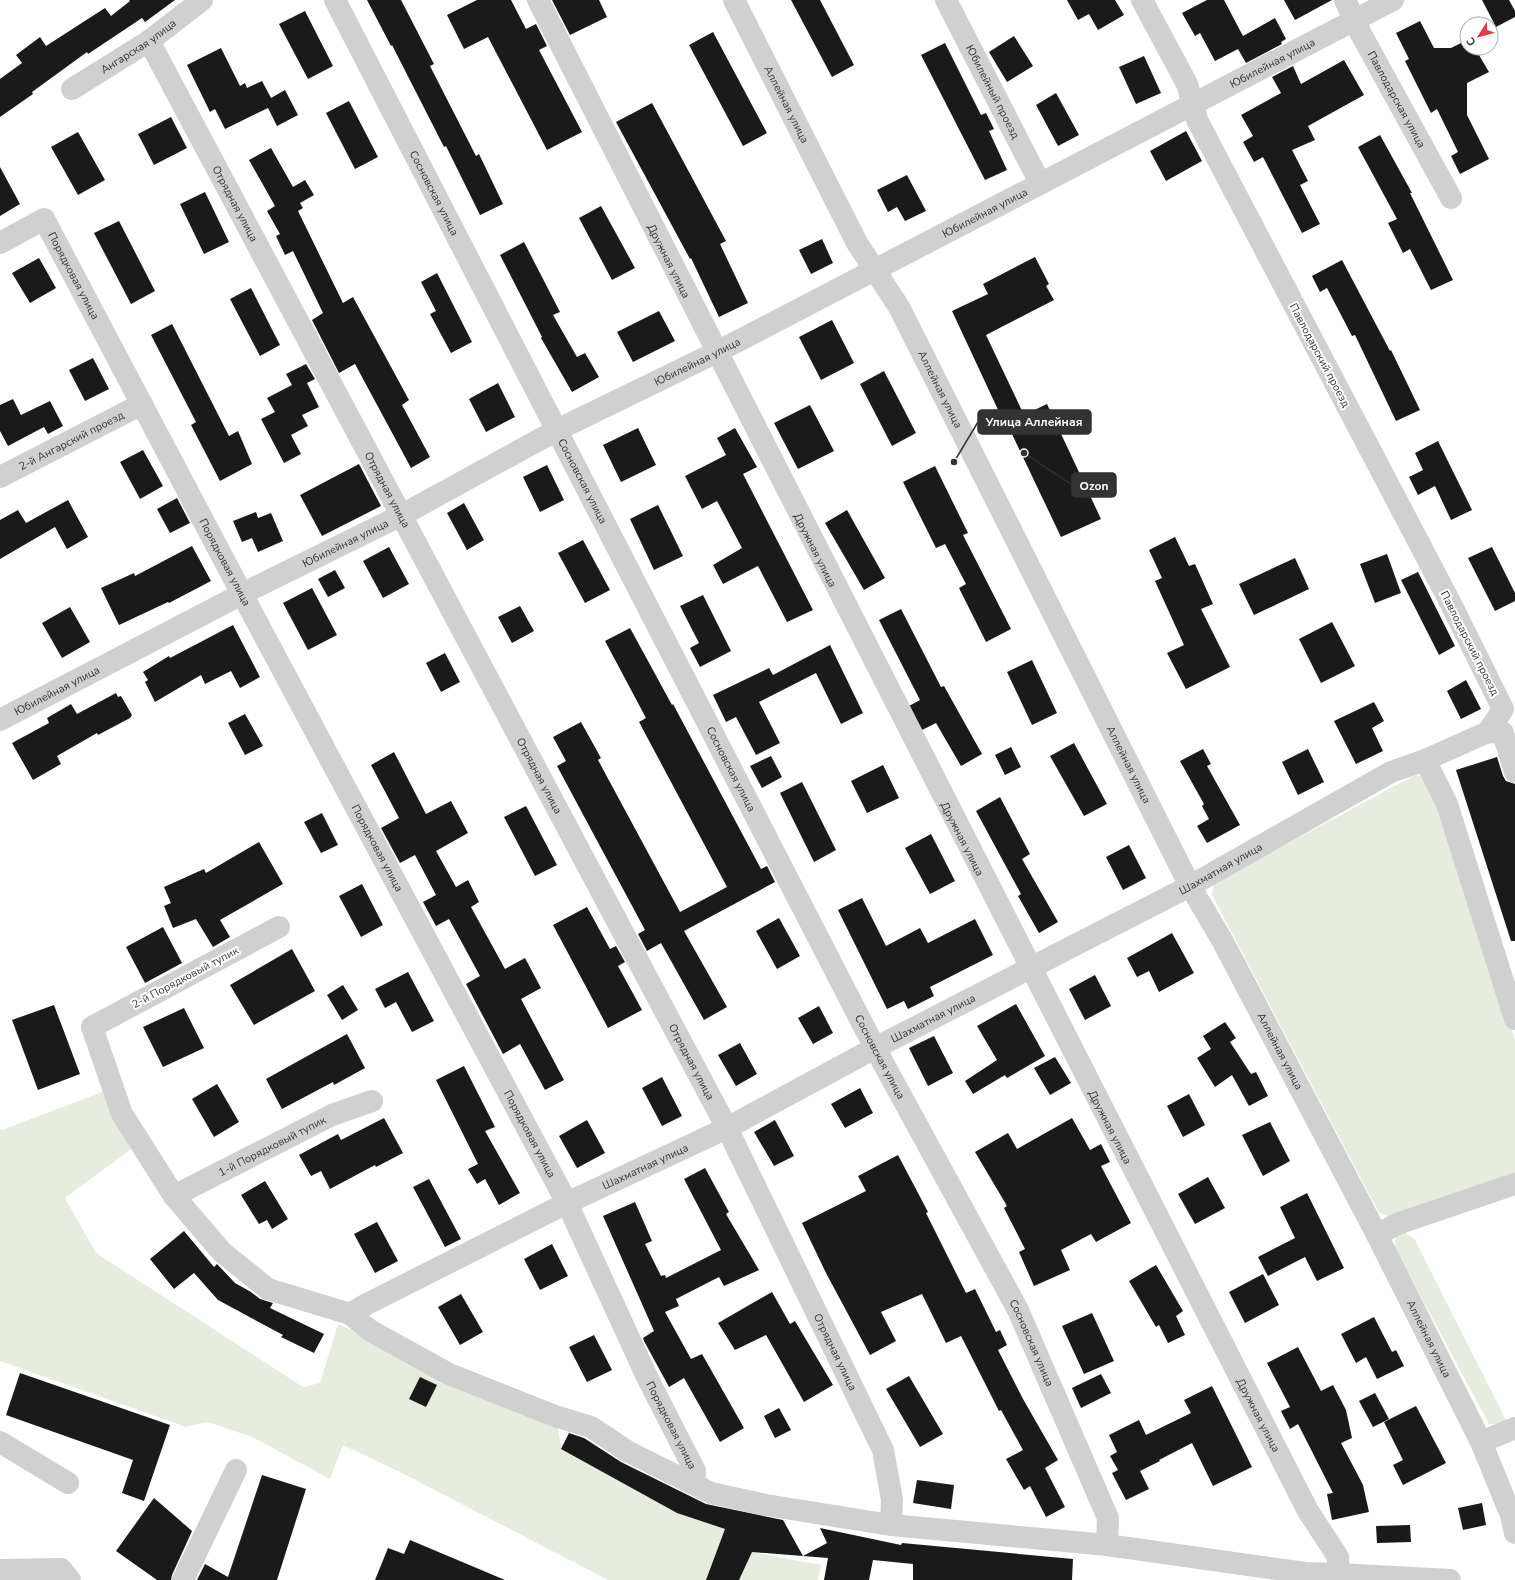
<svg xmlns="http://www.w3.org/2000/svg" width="1515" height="1580" font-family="'Nunito Sans',sans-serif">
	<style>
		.green { fill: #e6ecdf }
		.building { fill: #1a1a1a }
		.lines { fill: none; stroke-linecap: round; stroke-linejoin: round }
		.minor { stroke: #d0d0d0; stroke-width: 22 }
		.labels { text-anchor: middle; stroke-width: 4; stroke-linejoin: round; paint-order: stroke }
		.street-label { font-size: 11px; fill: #333; stroke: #fff }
		.leader { fill: none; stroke: #333; stroke-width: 1.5 }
		.callout-dot { fill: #333; stroke: #fff; stroke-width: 1.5 }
		.callout { fill: #333; stroke: #333; stroke-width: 1.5 }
		.callout-label { font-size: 12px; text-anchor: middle; font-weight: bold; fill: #fff }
	</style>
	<rect width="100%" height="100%" fill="#fff"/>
	<g class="green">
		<path d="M1415,775L1424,777L1443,809L1515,1040V1180L1396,1218L1379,1213L1212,895L1214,883Z"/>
		<path d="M102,1092L131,1149L65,1198L96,1253L303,1387L320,1383L338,1324L557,1420L561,1449L677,1513L725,1529L707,1578L710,1580H608L400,1472L343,1445L330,1479L252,1437L208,1422L186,1427L0,1361V1129L2,1130Z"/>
		<path d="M1403,1231L1415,1240L1506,1420L1499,1424H1489L1395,1248L1396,1235Z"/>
		<path d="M752,1552L821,1565L818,1580H739Z"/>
	</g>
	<g class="building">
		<path d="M129,0H175L145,22L142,18L88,54L87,52L32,92L33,94L0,117V79L22,63L16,55L40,37L46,46L105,8L111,16L130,1Z"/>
		<path d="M367,0H401L434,64L430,66L476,156L479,154L503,204L480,215L446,146L444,147L392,45L391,46Z"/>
		<path d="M477,0H511L526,29L536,24L547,46L539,50L582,132L547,150L488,37L464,49L447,15Z"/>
		<path d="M552,0H599L607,17L570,35Z"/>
		<path d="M791,0H820L854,65L832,77Z"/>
		<path d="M1067,0H1115L1124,15L1098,30L1089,14L1078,20Z"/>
		<path d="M1207,0H1224L1243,36L1275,18L1286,39L1281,42L1282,44L1246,63L1238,49L1215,61L1200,33L1195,36L1182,13Z"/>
		<path d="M1284,0H1332L1295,20Z"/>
		<path d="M1482,0H1509L1515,11V17L1496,27Z"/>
		<path d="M305,11L333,66L308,79L279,24Z"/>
		<path d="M1420,21L1434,48H1451L1467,40V48H1489L1490,50L1479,55L1489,72L1467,83V115L1489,159L1460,174L1451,156L1458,152L1437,109L1431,113L1405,61L1409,59L1396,33Z"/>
		<path d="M713,32L767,133L743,146L689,45Z"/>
		<path d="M1014,36L1033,66L1007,82L989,52Z"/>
		<path d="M945,43L981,115L986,113L994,129L989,131L1007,170L985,180L921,55Z"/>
		<path d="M221,48L240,86L245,83L247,88L262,81L271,98L285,90L298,115L277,126L268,108L225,129L215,109L210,112L187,65Z"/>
		<path d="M1144,56L1161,93L1136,104L1119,67Z"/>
		<path d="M1344,60L1364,95L1308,126L1315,140L1292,150L1308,181L1300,185L1320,224L1302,233L1263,157L1254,162L1243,142L1253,136L1241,115L1281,93L1272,77L1293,66L1301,84Z"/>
		<path d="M1056,93L1079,135L1058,146L1036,105Z"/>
		<path d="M349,101L378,157L355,169L326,113Z"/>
		<path d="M652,103L726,241L720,244L748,303L719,317L691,258L690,259L616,122Z"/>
		<path d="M171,117L187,148L154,165L138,134Z"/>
		<path d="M1186,131L1202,161L1166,181L1150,151Z"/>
		<path d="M78,132L105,180L78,195L51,147Z"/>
		<path d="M1380,135L1412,193H1410L1453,280L1431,290L1410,249L1403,253L1388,223L1397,219L1358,147Z"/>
		<path d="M271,148L293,187L305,180L314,195L300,203L303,208L298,211L343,303L353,297L409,400L402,405L430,457L411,468L355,364L339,373L312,320L323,313L293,251L285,255L276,236L280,234L267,211L275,206L249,160Z"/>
		<path d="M0,167L20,204L0,216Z"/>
		<path d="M907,175L926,211L905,221L897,207L888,212L877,190Z"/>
		<path d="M205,192L229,242L204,254L180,204Z"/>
		<path d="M601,206L635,268L612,280L579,218Z"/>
		<path d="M119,221L155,291L131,304L94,233Z"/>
		<path d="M822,239L833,263L811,274L799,250Z"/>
		<path d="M524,242L560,312L553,315L577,357L585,353L599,377L572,392L541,338L542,337L500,255Z"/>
		<path d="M1035,257L1049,284L1046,286L1054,300L986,335L1024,415L1047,404L1101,519L1061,537L1002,413L1000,414L952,311L988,294L983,284Z"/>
		<path d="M39,258L56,288L30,303L12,273Z"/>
		<path d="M1342,260L1390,351L1391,350L1420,410L1396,421L1355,335L1352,336L1327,288L1320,292L1312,276Z"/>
		<path d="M437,273L472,342L451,353L430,314L436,311L421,282Z"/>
		<path d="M251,288L280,345L260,356L230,299Z"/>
		<path d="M659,311L675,341L633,362L617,332Z"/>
		<path d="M832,320L854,363L821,380L799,337Z"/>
		<path d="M172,324L229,436L238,431L252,464L220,481L191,425L196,422L151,335Z"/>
		<path d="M93,358L109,389L85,401L69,370Z"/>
		<path d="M306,364L315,379L307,383L319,407L302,415L308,426L291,435L301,454L284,463L261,419L275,412L267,398L292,385L286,374Z"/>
		<path d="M884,371L916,433L892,446L860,384Z"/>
		<path d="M498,383L515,417L486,432L469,399Z"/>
		<path d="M13,399L21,415L50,401L63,426L48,434L44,427L8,446L0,431V405Z"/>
		<path d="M810,405L834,451L798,469L774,423Z"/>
		<path d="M638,428L656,465L621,482L603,445Z"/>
		<path d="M735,428L757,467L743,474L813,610L787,622L758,566L723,584L713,565L742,548L717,501L702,509L685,476L726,455L717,438Z"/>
		<path d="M1438,441L1472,510L1451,520L1435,486L1418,495L1409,477L1423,470L1415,453Z"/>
		<path d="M143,450L163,486L140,499L120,462Z"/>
		<path d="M359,464L381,506L322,536L300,495Z"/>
		<path d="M547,465L564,500L540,512L523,477Z"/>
		<path d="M935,466L968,533L963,535L1011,629L986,642L959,588L966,584L945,544L936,548L903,482Z"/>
		<path d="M177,498L190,523L170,533L157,509Z"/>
		<path d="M68,500L88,537L67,549L55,527L0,559V520L18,510L26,523Z"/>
		<path d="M464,503L484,540L467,550L447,513Z"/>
		<path d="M658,505L683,556L654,570L630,519Z"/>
		<path d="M847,510L885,578L864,590L825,523Z"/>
		<path d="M256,512L258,518L271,513L283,541L258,552L252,538L242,542L233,521Z"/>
		<path d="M1175,537L1189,566L1195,564L1213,604L1201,609L1230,667L1186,689L1167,653L1184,645L1155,581L1162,578L1149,550Z"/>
		<path d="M583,540L610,590L585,603L558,553Z"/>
		<path d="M192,546L211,581L169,603L168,602L119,625L101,588L134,573L135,576Z"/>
		<path d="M389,547L409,584L383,598L363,561Z"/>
		<path d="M1492,547L1515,593V601L1495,611L1468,558Z"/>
		<path d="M1387,554L1401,593L1375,603L1360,564Z"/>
		<path d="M1295,558L1309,589L1254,615L1239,584Z"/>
		<path d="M335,570L345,588L328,597L318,579Z"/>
		<path d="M1418,572L1455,646L1439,655L1401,580Z"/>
		<path d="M312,588L337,635L308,650L283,603Z"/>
		<path d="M703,595L731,651L700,667L690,648L699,643L680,606Z"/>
		<path d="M520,606L534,631L512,643L498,617Z"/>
		<path d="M70,607L90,642L62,658L42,623Z"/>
		<path d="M901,609L941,687L944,686L982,754L961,766L936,723L922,730L909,706L920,700L879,620Z"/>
		<path d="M1332,622L1355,666L1321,683L1299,639Z"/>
		<path d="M233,625L260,677L240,688L231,671L205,684L201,675L155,702L145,682L148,680L143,672L169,656L170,658Z"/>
		<path d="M630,628L672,705L673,704L761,869L767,866L775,882L684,931L727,1007L704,1020L661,943L647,951L638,934L645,930L557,766L566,761L553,737L581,722L601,758L598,760L680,912L727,887L639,722L646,718L605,641Z"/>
		<path d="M830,645L863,713L841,724L816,673L759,702L780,743L756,755L736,717L726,722L713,695L769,668L773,675Z"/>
		<path d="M445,653L460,682L441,692L426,663Z"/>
		<path d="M1032,660L1057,713L1032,725L1007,672Z"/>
		<path d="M1466,680L1481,709L1461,719L1447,691Z"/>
		<path d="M116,693L118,697L121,696L132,715L130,718L98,735L97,733L57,756L61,764L33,780L12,743L49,723L47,718L71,704L77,714Z"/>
		<path d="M1374,702L1384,721L1372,728L1383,751L1356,764L1334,721Z"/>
		<path d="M245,714L263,746L245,755L228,723Z"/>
		<path d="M1074,743L1107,804L1084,816L1050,756Z"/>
		<path d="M1011,747L1021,767L1005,775L995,755Z"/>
		<path d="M1203,749L1211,764L1207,766L1240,825L1207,843L1197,826L1209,819L1202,806L1204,804L1180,761Z"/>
		<path d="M1308,749L1324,782L1298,795L1282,762Z"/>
		<path d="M394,752L426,814L451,801L468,833L436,851L456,887L468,880L479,902L471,907L505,969L525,958L541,988L521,999L564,1080L545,1090L520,1044L503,1054L466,984L480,976L449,919L436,926L423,902L436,895L415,855L400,863L381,828L399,818L371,765Z"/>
		<path d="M771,756L782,777L762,788L750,766Z"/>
		<path d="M1497,757L1503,776L1506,781L1515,784V941H1511L1456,770Z"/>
		<path d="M883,765L899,798L867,813L851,781Z"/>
		<path d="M802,782L836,850L814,862L780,793Z"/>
		<path d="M1000,797L1030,854L1022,859L1058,922L1039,933L1018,896L1021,894L976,811Z"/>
		<path d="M526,806L557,865L535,876L504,817Z"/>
		<path d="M322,813L338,845L321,853L304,822Z"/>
		<path d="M931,834L955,881L930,894L905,848Z"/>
		<path d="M259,842L283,884L220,920L230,937L213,947L196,919L173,928L164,906L171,903L164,887L204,869L206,873Z"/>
		<path d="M1129,845L1146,878L1123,890L1106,857Z"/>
		<path d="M362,884L383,925L361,937L339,896Z"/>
		<path d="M862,898L886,946L920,928L928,943L975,919L993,955L930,987L934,996L908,1009L904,1001L887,1009L838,910Z"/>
		<path d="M587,907L610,949L616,946L625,962L618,966L642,1010L608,1028L553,925Z"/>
		<path d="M779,918L800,956L777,969L756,931Z"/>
		<path d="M163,927L182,963L145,983L126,947Z"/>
		<path d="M1172,933L1194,973L1159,992L1149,971L1137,977L1127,958Z"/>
		<path d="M292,949L315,991L254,1025L230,985Z"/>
		<path d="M408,972L434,1021L412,1032L396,1002L385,1008L375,989Z"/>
		<path d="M1095,975L1111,1006L1085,1020L1069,989Z"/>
		<path d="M343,985L358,1010L342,1020L327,995Z"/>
		<path d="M1016,1004L1045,1056L1007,1078L1005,1075L973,1094L965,1081L997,1060L977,1026Z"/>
		<path d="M54,1005L80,1074L38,1090L12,1020Z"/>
		<path d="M819,1006L833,1033L813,1044L798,1018Z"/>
		<path d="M184,1008L204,1048L163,1067L143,1027Z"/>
		<path d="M1225,1022L1236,1038L1230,1042L1251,1074L1256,1072L1268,1096L1249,1106L1232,1075L1215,1087L1197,1058L1211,1049L1203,1036Z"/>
		<path d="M347,1034L365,1068L334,1085L333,1082L282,1109L266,1079Z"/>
		<path d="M934,1036L953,1073L928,1086L909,1048Z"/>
		<path d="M740,1043L757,1074L736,1086L718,1055Z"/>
		<path d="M1055,1057L1071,1083L1050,1095L1034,1068Z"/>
		<path d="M464,1066L495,1127L485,1131L520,1193L499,1205L485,1179L477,1184L468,1169L478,1164L436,1080Z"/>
		<path d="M662,1077L682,1116L662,1126L642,1088Z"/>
		<path d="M217,1084L239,1122L214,1137L192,1099Z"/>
		<path d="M860,1088L873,1113L845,1128L831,1104Z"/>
		<path d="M1189,1094L1205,1125L1183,1137L1167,1106Z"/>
		<path d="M384,1118L403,1153L376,1167L375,1165L330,1189L321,1171L311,1176L299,1155L338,1134L341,1140Z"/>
		<path d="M1072,1118L1090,1150L1101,1144L1110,1162L1101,1166L1131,1223L1096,1242L1091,1234L1061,1250L1070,1270L1034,1286L1019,1252L1025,1249L1004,1208L1007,1206L975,1152L1008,1133L1017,1149Z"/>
		<path d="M587,1120L605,1153L577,1168L559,1136Z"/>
		<path d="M775,1120L794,1156L774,1166L754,1132Z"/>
		<path d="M1270,1122L1290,1161L1263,1176L1242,1135Z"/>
		<path d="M898,1155L928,1212L926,1213L966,1293L975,1289L996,1332L1000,1330L1007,1345L998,1350L1023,1399L1058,1460L1045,1468L1065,1507L1046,1517L1030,1486L1024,1490L1006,1459L1023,1450L1001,1410L999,1411L961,1336L946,1343L922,1294L881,1312L896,1341L870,1355L826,1273L802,1223L866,1191L858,1176Z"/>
		<path d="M705,1168L729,1212L726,1214L759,1270L724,1286L719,1277L676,1299L679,1306L665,1312L691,1359L702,1354L744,1428L720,1442L684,1378L669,1387L644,1341L643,1338L654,1331L603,1216L635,1202L652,1241L645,1244L661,1276L665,1275L666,1278L721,1250L684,1179Z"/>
		<path d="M1208,1177L1225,1208L1195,1224L1178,1194Z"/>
		<path d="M429,1179L461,1239L445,1247L413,1187Z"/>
		<path d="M265,1181L288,1219L272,1229L267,1220L259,1224L241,1195Z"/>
		<path d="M1307,1193L1344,1268L1317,1281L1305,1257L1268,1276L1258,1257L1295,1238L1280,1207Z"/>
		<path d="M377,1222L398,1261L375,1273L354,1234Z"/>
		<path d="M184,1231L214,1267L217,1264L235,1283L251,1292L260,1299L273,1303L270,1308L324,1334L314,1353L281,1337L283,1335L218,1300L194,1273L174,1289L150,1259Z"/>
		<path d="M552,1244L568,1276L540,1290L524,1259Z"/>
		<path d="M1156,1265L1183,1311L1176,1316L1185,1335L1168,1343L1159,1325L1156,1327L1129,1281Z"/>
		<path d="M1263,1274L1279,1305L1245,1323L1229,1292Z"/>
		<path d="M772,1292L790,1324L795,1321L833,1385L804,1402L766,1335L735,1350L718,1323Z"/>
		<path d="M461,1294L483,1332L460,1345L438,1307Z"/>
		<path d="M1092,1313L1114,1361L1084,1374L1062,1326Z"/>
		<path d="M1374,1317L1392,1352L1396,1350L1404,1366L1377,1379L1366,1357L1356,1363L1341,1334Z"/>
		<path d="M594,1335L612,1370L587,1382L569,1347Z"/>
		<path d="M1298,1347L1321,1391L1333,1385L1346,1410L1352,1438L1341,1443L1363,1485L1369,1512L1332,1520L1327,1494L1333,1493L1298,1424L1290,1429L1281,1411L1290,1407L1267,1363Z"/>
		<path d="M20,1373L170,1425L144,1501L122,1493L133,1460L6,1415Z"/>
		<path d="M1101,1374L1111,1393L1081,1408L1072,1388Z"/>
		<path d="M909,1376L943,1434L920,1447L886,1389Z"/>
		<path d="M420,1377L437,1385L426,1407L409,1399Z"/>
		<path d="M1212,1386L1252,1467L1213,1486L1192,1443L1159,1460L1160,1461L1140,1471L1149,1489L1126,1500L1112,1473L1118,1470L1110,1456L1117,1452L1109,1435L1139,1420L1146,1435L1191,1413L1184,1400Z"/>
		<path d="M1375,1393L1389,1419L1373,1427L1359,1401Z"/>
		<path d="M1416,1406L1446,1463L1403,1485L1393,1465L1403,1460L1384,1422Z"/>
		<path d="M779,1408L791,1430L775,1438L764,1416Z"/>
		<path d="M569,1433L584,1438L621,1462L706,1504L783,1520L803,1556L827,1543L820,1528L901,1545L902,1543L1073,1559L1072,1580H913V1564L873,1560L869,1580H824L828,1558L752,1552L739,1580H706L725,1529L677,1513L561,1449Z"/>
		<path d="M262,1475L306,1489L277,1580H197L205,1564L228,1577Z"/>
		<path d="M917,1480L954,1485L951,1509L913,1503Z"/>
		<path d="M154,1498L192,1531L172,1575L171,1580H157L116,1551Z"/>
		<path d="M1482,1503L1486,1525L1463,1530L1458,1508Z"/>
		<path d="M1410,1525L1411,1542L1377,1543L1376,1526Z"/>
		<path d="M410,1540L505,1580H375L388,1548L404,1554Z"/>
	</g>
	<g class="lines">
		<g class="minor">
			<path id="s1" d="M335,0L875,1048L1018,1310L1108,1518L1107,1545"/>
			<path id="s2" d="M538,0C791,506 1049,1009 1308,1511L1338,1557L1339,1574L1450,1580"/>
			<path id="s3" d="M734,0L857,243L899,307L1190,886L1222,940L1377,1235L1481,1442L1511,1515L1515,1533"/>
			<path id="s4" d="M946,0L1040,183"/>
			<path id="s5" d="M1345,0L1361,34L1451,198"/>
			<path id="s6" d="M149,41L727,1128L883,1450L892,1500L891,1525"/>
			<path id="s7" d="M72,89L149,41L202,0"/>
			<path id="s8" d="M0,243L44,219L242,594L567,1203L647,1377L695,1471L694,1484"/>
			<path id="s9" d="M0,477L142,404"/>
			<path id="s10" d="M0,720L242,594L402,515L557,430L715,353L1393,0"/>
			<path d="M1488,732L1503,733L1515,772"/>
			<path d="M1425,760L1447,804L1515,1019"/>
			<path d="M279,927L92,1027L122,1114L174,1196L222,1252L268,1289L350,1314L371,1331L449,1374L555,1416L591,1427L627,1451L711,1493L766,1505L891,1525L1107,1545L1305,1573L1339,1574"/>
			<path id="s11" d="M174,1196L332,1115L372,1101"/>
			<path d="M1377,1235L1397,1224L1515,1184"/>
			<path id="s12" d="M350,1314L365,1305L567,1203L727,1128L875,1048L1190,886L1391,772L1425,760L1488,732L1503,709L1449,600L1197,120L1187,84L1142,0"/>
			<path d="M0,1442L68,1483"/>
			<path d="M1481,1442L1515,1428"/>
			<path d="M0,1570L61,1569L70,1580"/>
			<path d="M183,1580L236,1470"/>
		</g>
	</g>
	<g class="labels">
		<g class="street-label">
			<text dy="4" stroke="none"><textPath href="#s7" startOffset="79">Ангарская улица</textPath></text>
			<text dy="4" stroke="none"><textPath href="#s10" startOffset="1432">Юбилейная улица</textPath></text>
			<text dy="4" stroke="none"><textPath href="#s4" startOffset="103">Юбилейный проезд</textPath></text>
			<text dy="4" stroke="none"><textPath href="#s5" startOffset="112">Павлодарская улица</textPath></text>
			<text dy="4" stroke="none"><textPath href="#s3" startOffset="117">Аллейная улица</textPath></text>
			<text dy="4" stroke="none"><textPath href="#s1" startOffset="217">Сосновская улица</textPath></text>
			<text dy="4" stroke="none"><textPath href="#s6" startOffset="184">Отрядная улица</textPath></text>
			<text dy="4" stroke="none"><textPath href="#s10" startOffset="1108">Юбилейная улица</textPath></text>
			<text dy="4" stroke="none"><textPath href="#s2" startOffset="292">Дружная улица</textPath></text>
			<text dy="4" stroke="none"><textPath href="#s8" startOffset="114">Порядковая улица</textPath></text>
			<text transform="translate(1320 355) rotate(62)" y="4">Павлодарский проезд</text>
			<text dy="4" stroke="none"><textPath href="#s10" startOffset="784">Юбилейная улица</textPath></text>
			<text dy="4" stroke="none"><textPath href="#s3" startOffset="441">Аллейная улица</textPath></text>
			<text dy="4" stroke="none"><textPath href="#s9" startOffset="80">2-й Ангарский проезд</textPath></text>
			<text dy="4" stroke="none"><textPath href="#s1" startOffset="541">Сосновская улица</textPath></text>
			<text dy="4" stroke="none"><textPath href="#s6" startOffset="508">Отрядная улица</textPath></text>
			<text dy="4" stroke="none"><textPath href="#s10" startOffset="388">Юбилейная улица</textPath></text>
			<text dy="4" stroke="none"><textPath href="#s2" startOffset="616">Дружная улица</textPath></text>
			<text dy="4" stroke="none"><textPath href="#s8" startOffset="438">Порядковая улица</textPath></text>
			<text transform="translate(1470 643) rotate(63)" y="4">Павлодарский проезд</text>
			<text dy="4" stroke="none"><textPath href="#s10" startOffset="64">Юбилейная улица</textPath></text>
			<text dy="4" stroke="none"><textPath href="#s3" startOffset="861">Аллейная улица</textPath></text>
			<text dy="4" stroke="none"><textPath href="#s1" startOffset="865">Сосновская улица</textPath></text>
			<text dy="4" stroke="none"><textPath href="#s6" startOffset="832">Отрядная улица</textPath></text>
			<text dy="4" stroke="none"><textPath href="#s2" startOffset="940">Дружная улица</textPath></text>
			<text dy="4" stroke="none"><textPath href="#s8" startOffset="762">Порядковая улица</textPath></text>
			<text dy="4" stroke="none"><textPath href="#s12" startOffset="978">Шахматная улица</textPath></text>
			<text transform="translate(185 977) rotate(-28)" y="4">2-й Порядковый тупик</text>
			<text dy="4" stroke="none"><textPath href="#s12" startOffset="654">Шахматная улица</textPath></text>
			<text dy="4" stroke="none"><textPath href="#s3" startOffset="1185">Аллейная улица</textPath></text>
			<text dy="4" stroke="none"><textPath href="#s1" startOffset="1189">Сосновская улица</textPath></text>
			<text dy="4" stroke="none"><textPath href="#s6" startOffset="1156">Отрядная улица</textPath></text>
			<text dy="4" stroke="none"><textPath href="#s2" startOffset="1264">Дружная улица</textPath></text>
			<text dy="4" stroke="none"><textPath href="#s8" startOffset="1086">Порядковая улица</textPath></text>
			<text dy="4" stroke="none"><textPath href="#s11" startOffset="110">1-й Порядковый тупик</textPath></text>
			<text dy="4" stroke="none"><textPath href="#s12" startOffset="330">Шахматная улица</textPath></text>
			<text dy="4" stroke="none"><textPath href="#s3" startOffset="1509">Аллейная улица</textPath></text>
			<text dy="4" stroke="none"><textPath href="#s1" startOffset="1513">Сосновская улица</textPath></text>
			<text dy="4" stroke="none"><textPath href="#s6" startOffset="1480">Отрядная улица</textPath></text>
			<text dy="4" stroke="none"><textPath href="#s2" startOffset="1588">Дружная улица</textPath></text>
			<text dy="4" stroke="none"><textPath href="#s8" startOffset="1410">Порядковая улица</textPath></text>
		</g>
	</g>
	<path class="leader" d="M954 462L978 422M1024 453L1072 485"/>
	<g class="callout-dot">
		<circle cx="954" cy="462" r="4"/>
		<circle cx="1024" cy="453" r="4"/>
	</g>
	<g class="callout">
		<rect x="978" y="410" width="113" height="24" rx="4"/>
		<rect x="1072" y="473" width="44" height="24" rx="4"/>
	</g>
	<g class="callout-label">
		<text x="1034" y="426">Улица Аллейная</text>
		<text x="1094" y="490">Ozon</text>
	</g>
	<g transform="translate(1479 36) rotate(234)"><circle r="19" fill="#ffffff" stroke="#adadad"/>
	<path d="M0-3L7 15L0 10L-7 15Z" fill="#e63946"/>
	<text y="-6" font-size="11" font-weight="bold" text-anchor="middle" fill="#333333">С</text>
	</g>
</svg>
